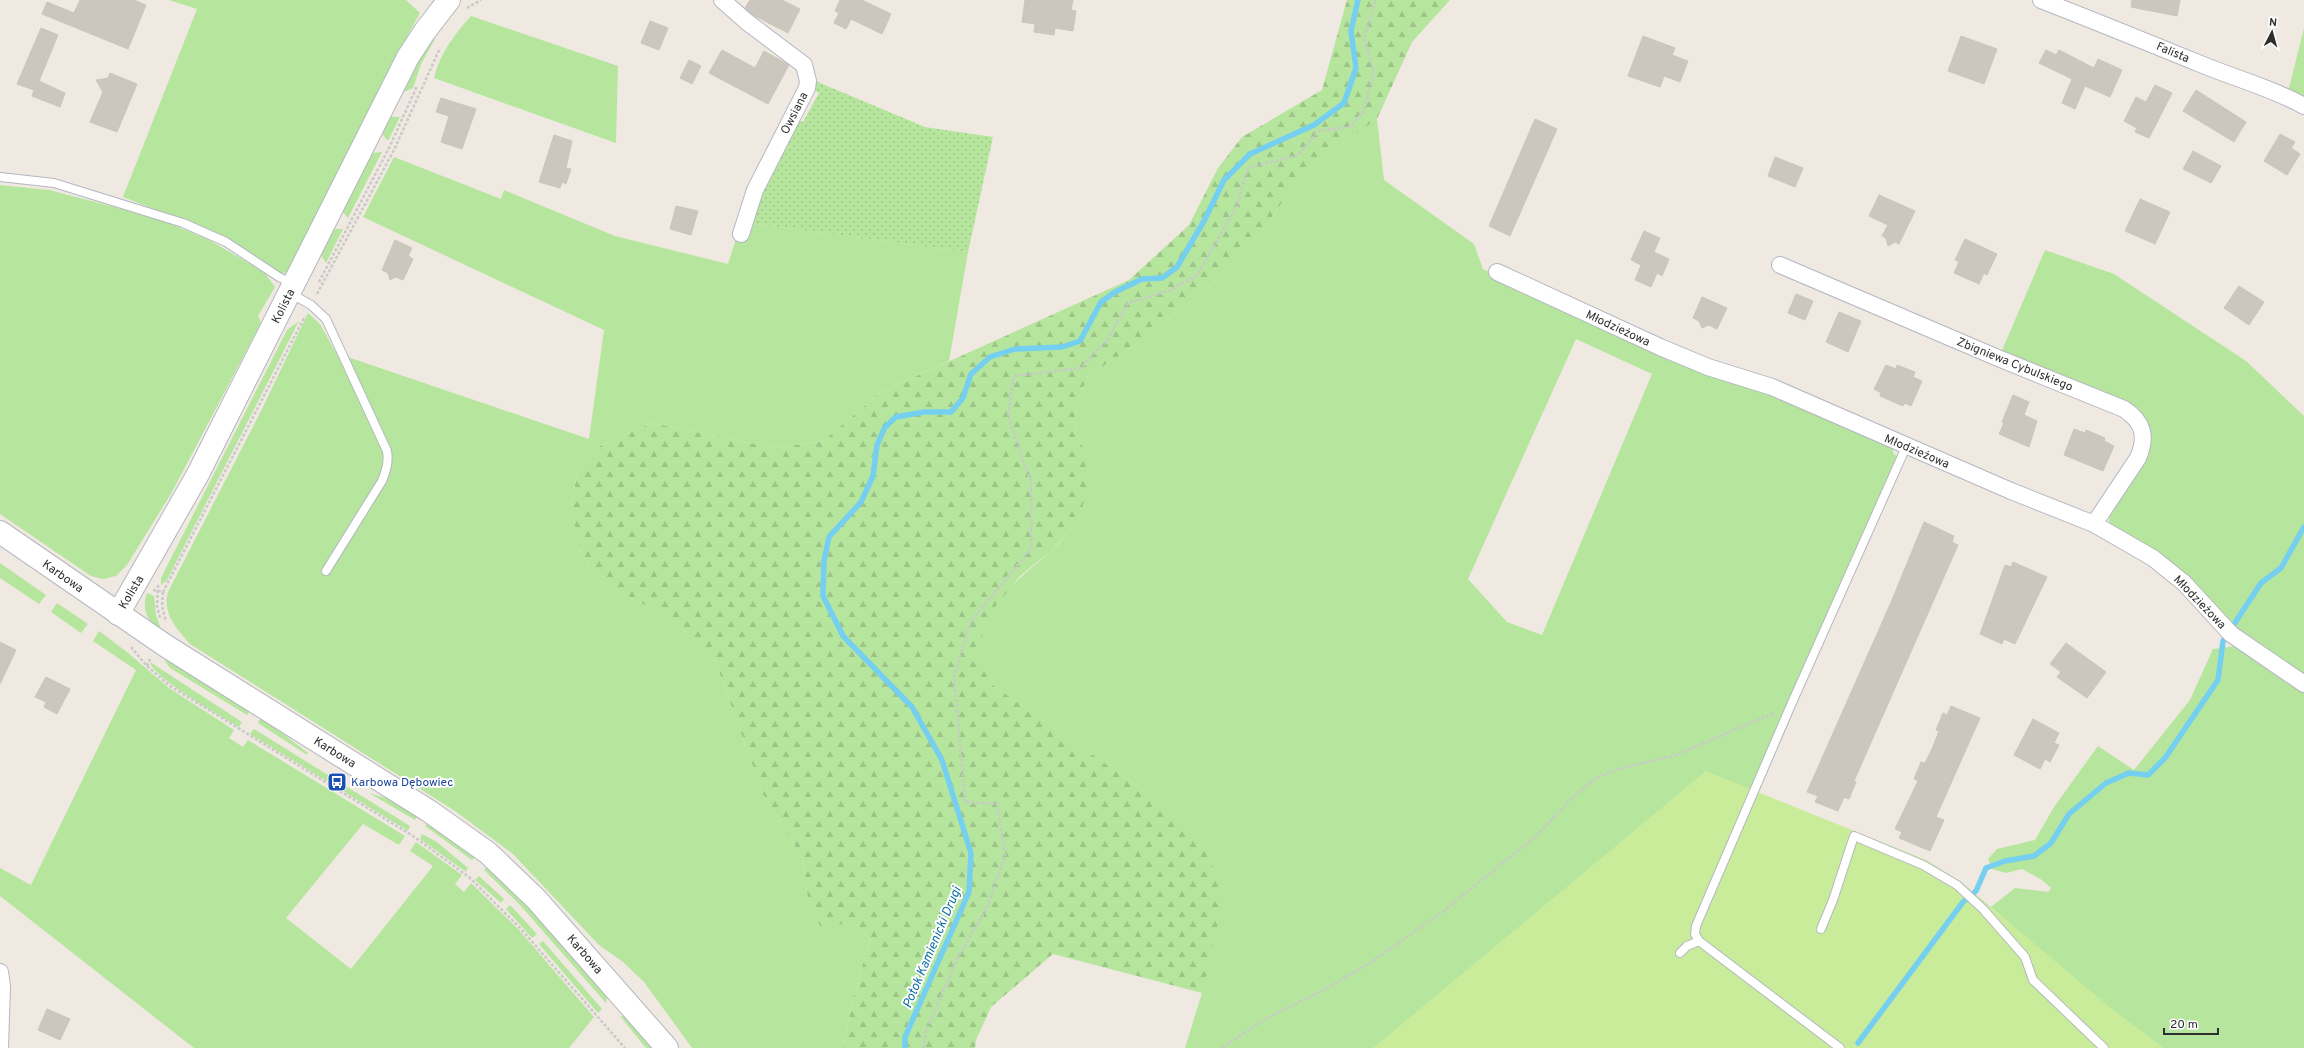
<svg xmlns="http://www.w3.org/2000/svg" width="2304" height="1048" font-family="Overpass,sans-serif">
	<style>
		.grass { fill: #b6e59e; fill-rule: evenodd }
		.forest { fill: url(#forest-firs) }
		.park { fill: url(#park-dots) }
		.pitch { fill: #c9ec9a }
		.lines { fill: none; stroke-linecap: round; stroke-linejoin: round }
		.stream { stroke: #75cff0; stroke-width: 5.5 }
		.building { fill: #cbc7bf; stroke: #cbc5ba }
		.lane-casing { stroke: #b4b7c1; stroke-width: 10 }
		.street-casing { stroke: #b4b7c1; stroke-width: 18 }
		.secondary-casing { stroke: #b4b7c1; stroke-width: 24 }
		.path { stroke: #c9c9c9; stroke-width: 2.5; stroke-dasharray: 3 2; stroke-linecap: butt }
		.lane { stroke: #fff; stroke-width: 8 }
		.street { stroke: #fff; stroke-width: 16 }
		.secondary { stroke: #fff; stroke-width: 22 }
		.labels { text-anchor: middle; stroke-width: 4; stroke-linejoin: round; paint-order: stroke }
		.street-label { font-size: 12px; fill: #2e2e2e; stroke: #fff }
		.transit-label { font-size: 12px; fill: #164399; stroke: #fff; text-anchor: start }
		.water-label { font-size: 13px; font-style: italic; fill: #0d6fa3; stroke: #fff }
	</style>
	<defs>
		<pattern id="forest-firs" width="22" height="20" patternUnits="userSpaceOnUse"><rect width="22" height="20" fill="#b6e59e"/><path d="M5 1l3.5 6h-7zM16 11l3.5 6h-7z" fill="#9dc588"/></pattern>
		<pattern id="park-dots" width="8" height="8" patternUnits="userSpaceOnUse"><rect width="8" height="8" fill="#b6e59e"/><path d="M2 2h.1M6 6h.1" fill="none" stroke="#9dc588" stroke-width="1.8" stroke-linecap="round"/></pattern>
	</defs>
	<rect width="100%" height="100%" fill="#efe9e1"/>
	<g class="grass">
		<path d="M169,0H406L420,13L388,71L287,273H280L226,237L123,197L197,9Z"/>
		<path d="M471,16L618,66L616,143L434,78C440,53 454,35 471,16Z"/>
		<path d="M2304,28V101L2288,92Z"/>
		<path d="M433,39H435L421,64L413,88L404,92L418,62Z"/>
		<path d="M391,117H400L388,141L382,134Z"/>
		<path d="M1377,119L1384,180L1474,244L1483,269L1659,353L1747,386L1894,446L1893,453L1897,456L1751,789L1580,1048H1185L1202,993L1199,835L1169,808L991,684C988,676 981,665 980,656C976,610 1021,577 1051,551C1061,542 1069,531 1078,522L1082,446L1074,426L1078,400L1088,376L1134,346L1207,289L1267,225L1301,173ZM1576,339L1652,374L1542,635L1507,622L1468,579Z"/>
		<path d="M382,152L348,218L342,211L372,153Z"/>
		<path d="M394,157L501,199L504,190L615,236L728,264L737,236L749,223L968,252L949,361L881,392L823,441L775,448L652,423L601,445L577,473L571,506L578,543L594,578L671,619L715,660L763,794L802,858L808,899L855,923L870,939L853,999L843,1048H692L644,982L623,962L599,945L513,854L455,811L190,644C177,629 162,614 168,592L262,409L308,313L320,324L336,353L589,439L604,330L363,217Z"/>
		<path d="M0,185L49,190L157,218L209,240L264,272L275,287L258,316L261,323L172,492L127,565L116,576L103,579L91,576L0,514Z"/>
		<path d="M337,229H343L326,263L320,254L332,230Z"/>
		<path d="M2045,250L2114,274L2246,361L2304,416V679L2267,655L2237,628L2114,528L2109,522L2110,510L2144,422L2000,355Z"/>
		<path d="M299,321L167,580L161,585V578L287,330Z"/>
		<path d="M0,563L46,595L39,604L0,578Z"/>
		<path d="M147,593L154,596L156,615L162,632C148,621 141,611 147,593Z"/>
		<path d="M57,603L88,624L81,633L51,612Z"/>
		<path d="M99,631L127,652L169,688L234,730L229,738L243,747L248,740L405,836L399,845L363,824L286,918L351,969L433,866L410,851L416,842L462,875L455,884L464,892L471,883L519,930L594,1017L569,1048H194L0,896V868L31,885L136,670L93,641Z"/>
		<path d="M2237,646L2304,691V1048H2112L2005,919L1991,907L2015,888L2048,892L2051,888L2042,880L2022,869L2006,873L1992,869L1988,859L1997,849L2035,840L2054,807L2098,746L2134,770L2190,700L2213,649Z"/>
		<path d="M168,657L250,710L247,715L170,668L165,661Z"/>
		<path d="M150,662L242,722L239,727C222,717 153,678 150,662Z"/>
		<path d="M261,717L308,753L307,755L258,723Z"/>
		<path d="M254,729L410,826L408,831L250,734Z"/>
		<path d="M369,793L398,802L418,814L415,820Z"/>
		<path d="M429,822L477,855L472,860L425,826Z"/>
		<path d="M422,834L437,842L468,868L466,872L420,839Z"/>
		<path d="M488,865L530,905L607,996L606,1003L520,905L484,870Z"/>
		<path d="M479,876L504,899L501,903L475,880Z"/>
		<path d="M510,905L537,934L532,938L506,909Z"/>
		<path d="M543,941L602,1009L598,1013L539,944Z"/>
		<path d="M620,1016L627,1017L656,1048H646Z"/>
	</g>
	<path class="forest" d="M1347,0H1450L1412,42L1377,119L1301,173L1267,225L1207,289L1134,346L1088,376L1078,400L1074,426L1082,446L1089,484L1078,522L1052,550L1020,576L994,608L983,629L980,656L991,684L1169,808L1199,835L1217,875L1220,915L1202,993L1053,954L991,1007L976,1040L975,1048H843L853,999L870,939L855,923L820,926L808,899L802,858L763,794L715,660L671,619L594,578L578,543L571,507L577,473L601,445L652,423L775,448L823,441L881,392L1129,280L1189,225L1218,168L1242,137L1322,90Z"/>
	<path class="park" d="M813,80L925,127L993,137L968,252L749,223L794,119L803,122L819,93L812,88Z"/>
	<path class="pitch" d="M1706,771L1926,860L1960,881L2106,1004L2164,1048H1373Z"/>
	<g class="lines">
		<g class="stream">
			<path d="M1858,1043L1963,902L1976,891L1986,868L2005,861L2034,856L2051,843L2069,814L2106,783L2129,773L2148,775L2165,758L2218,680L2223,641L2261,583L2281,568L2304,527"/>
			<path d="M905,1048V1037L969,892L971,853L942,760L912,707L843,636L823,596L824,561L829,537L861,502L873,476L877,445L885,427L896,417L924,412H951L963,398L971,374L990,357L1015,349L1062,347L1080,341L1101,302L1115,292L1142,279L1162,278L1177,267L1204,221L1224,180L1250,154L1314,125L1344,103L1356,68L1351,31L1358,0"/>
		</g>
	</g>
	<g class="building">
		<path d="M80,0H134L146,5L128,49L42,14L47,2L74,13Z"/>
		<path d="M750,0H782L800,9L788,33L753,15L745,8Z"/>
		<path d="M840,0H862L891,14L882,34L851,19L846,29L834,23L839,13L835,11Z"/>
		<path d="M1025,0H1073L1071,10L1076,11L1073,31L1055,28L1054,35L1034,32L1035,24L1022,22Z"/>
		<path d="M2132,0H2180L2177,16L2131,7Z"/>
		<path d="M650,21L668,28L659,50L641,43Z"/>
		<path d="M41,28L58,35L39,81L65,93L60,107L32,96L34,90L17,84Z"/>
		<path d="M1643,36L1675,48L1672,55L1688,61L1680,82L1664,76L1660,87L1628,76Z"/>
		<path d="M1961,36L1997,49L1984,84L1948,71Z"/>
		<path d="M722,50L755,68L764,51L789,65L768,104L709,73Z"/>
		<path d="M2046,50L2056,55L2059,50L2094,68L2098,59L2122,70L2110,97L2085,86L2075,109L2062,103L2072,79L2039,63Z"/>
		<path d="M689,60L701,66L692,84L680,78Z"/>
		<path d="M110,73L137,84L117,132L90,122L103,92L96,80L108,78Z"/>
		<path d="M2155,85L2172,93L2149,138L2135,132L2137,128L2124,121L2136,97L2146,102Z"/>
		<path d="M2196,90L2246,122L2234,142L2183,111Z"/>
		<path d="M441,98L476,109L462,149L441,142L449,116L436,112Z"/>
		<path d="M1535,119L1557,129L1510,236L1489,226Z"/>
		<path d="M2280,134L2295,142L2291,148L2300,154L2287,175L2264,161Z"/>
		<path d="M554,135L572,141L566,168L571,169L566,184L562,182L560,188L539,182Z"/>
		<path d="M2193,151L2221,166L2211,183L2183,169Z"/>
		<path d="M1775,157L1803,168L1795,187L1768,176Z"/>
		<path d="M1879,195L1915,211L1899,244L1895,242L1888,246L1886,238L1882,236L1888,225L1869,216Z"/>
		<path d="M2140,199L2170,212L2155,244L2125,231Z"/>
		<path d="M676,206L698,211L691,235L670,229Z"/>
		<path d="M1644,231L1660,238L1654,252L1669,259L1662,276L1657,273L1651,287L1635,280L1641,265L1631,260Z"/>
		<path d="M1965,239L1997,254L1987,275L1984,273L1979,284L1954,273L1959,262L1955,260Z"/>
		<path d="M395,240L412,248L408,256L413,259L403,280L396,277L390,280L388,273L382,270Z"/>
		<path d="M2239,286L2264,302L2249,325L2224,308Z"/>
		<path d="M1796,294L1813,301L1805,320L1788,313Z"/>
		<path d="M1702,297L1727,308L1717,329L1709,325L1702,328L1699,321L1693,318Z"/>
		<path d="M1839,312L1861,321L1848,352L1826,342Z"/>
		<path d="M1886,365L1896,369L1897,365L1915,372L1913,377L1922,381L1911,406L1905,403L1903,406L1880,396L1881,393L1874,389Z"/>
		<path d="M2013,395L2029,402L2024,415L2037,421L2029,447L1999,434L2004,423L2002,422Z"/>
		<path d="M2074,429L2085,433L2086,430L2105,438L2104,441L2114,446L2103,471L2064,455Z"/>
		<path d="M1924,522L1954,536L1952,542L1958,545L1854,781L1856,782L1849,799L1844,797L1838,811L1815,802L1818,796L1807,792L1892,600Z"/>
		<path d="M2013,562L2047,577L2015,644L2004,639L2002,644L1980,634L2005,565L2011,567Z"/>
		<path d="M0,642L16,650L0,684Z"/>
		<path d="M2066,643L2106,672L2087,698L2057,677L2061,672L2050,664Z"/>
		<path d="M46,677L70,689L57,714L44,707L46,702L35,697Z"/>
		<path d="M1951,706L1980,718L1936,817L1944,820L1930,851L1899,838L1902,832L1895,829L1918,781L1914,779L1921,762L1925,763L1932,749L1939,731L1936,730L1943,713L1947,715Z"/>
		<path d="M2033,719L2059,733L2054,743L2059,745L2050,762L2045,759L2040,769L2014,755Z"/>
		<path d="M47,1009L70,1019L60,1040L38,1030Z"/>
	</g>
	<g class="lines">
		<g class="lane-casing">
			<g id="lane">
				<path d="M0,177L54,183L183,223L226,242L279,277L293,284"/>
				<path d="M290,293L311,305L326,319L387,451C389,462 386,471 382,481L326,571"/>
				<path d="M1821,929L1833,900L1854,836L1923,865L1957,885L1983,909L2025,957L2033,980L2104,1048"/>
				<path d="M1680,953L1687,946L1699,941"/>
				<path d="M1840,1048L1699,941L1695,934L1696,926L1791,705L1906,447"/>
			</g>
		</g>
		<g class="street-casing">
			<g id="street">
				<path d="M722,0L747,22L804,65L808,81L807,88L755,190L741,234"/>
				<path d="M2041,0C2095,21 2149,43 2203,65C2237,79 2272,88 2304,106"/>
				<path d="M1780,265L1998,358L2124,409C2144,422 2147,437 2138,458L2094,524"/>
				<path d="M1497,272L1660,347L1708,367L1772,387L2011,491L2094,524L2153,558L2184,583L2231,634L2304,684"/>
				<path d="M0,972L2,986L0,1048"/>
			</g>
		</g>
		<g class="secondary-casing">
			<g id="secondary">
				<path d="M0,532L166,646L429,811L488,853L536,899L667,1048"/>
				<path d="M118,614L198,474L408,57L425,31L449,0"/>
			</g>
		</g>
		<g class="path">
			<path d="M467,8L481,0"/>
			<path d="M319,282L389,148L417,86"/>
			<path d="M317,294L394,150L440,48"/>
			<path d="M158,585L157,606L160,618"/>
			<path d="M153,590L163,592L305,316"/>
			<path d="M163,592L162,606L166,622"/>
			<path d="M131,647L147,666L170,686L413,836L469,877L521,929L625,1048"/>
			<path d="M147,666L150,659"/>
			<path d="M923,1048L926,1031L958,957L987,908L1005,855L997,804L965,802L954,676L971,621L1031,549V482L1008,416L1014,376L1081,368L1108,339L1128,303L1169,291L1197,275L1236,208L1248,168L1298,155L1318,131L1349,127L1364,111L1374,71L1364,38L1376,0"/>
			<path d="M1222,1048L1265,1019L1320,992L1373,961L1441,913L1536,836L1572,798L1593,780L1614,770L1676,755L1774,713"/>
		</g>
		<use href="#lane" class="lane"/>
		<use href="#street" class="street"/>
		<use href="#secondary" class="secondary"/>
	</g>
	<defs>
		<g id="bus-square" transform="scale(1)"><rect x="-9" y="-9" width="18" height="18" rx="4" fill="#1a4fb4" stroke="#fff"/><path d="M-5-6H5V4H4V6H2V4H-2V6H-4V4H-5ZM-3.5-4V0h7V-4ZM-3.5 1.2v1.5H-2V1.2ZM2 1.2v1.5H3.5V1.2Z" fill="#fff"/></g>
	</defs>
	<g fill-rule="evenodd">
		<use href="#bus-square" x="337" y="782"/>
	</g>
	<g class="labels">
		<g class="street-label">
			<text transform="translate(2173 52) rotate(23)" y="4">Falista</text>
			<text transform="translate(794 113) rotate(-63)" y="4">Owsiana</text>
			<text transform="translate(283 306) rotate(-63)" y="4">Kolista</text>
			<text transform="translate(1618 328) rotate(25)" y="4">Młodzieżowa</text>
			<text transform="translate(2015 364) rotate(22)" y="4">Zbigniewa Cybulskiego</text>
			<text transform="translate(1917 451) rotate(23)" y="4">Młodzieżowa</text>
			<text transform="translate(63 576) rotate(35)" y="4">Karbowa</text>
			<text transform="translate(131 592) rotate(-59)" y="4">Kolista</text>
			<text transform="translate(2200 602) rotate(46)" y="4">Młodzieżowa</text>
			<text transform="translate(335 752) rotate(32)" y="4">Karbowa</text>
			<text transform="translate(585 954) rotate(49)" y="4">Karbowa</text>
		</g>
		<g class="transit-label">
			<text x="351" y="786">Karbowa Dębowiec</text>
		</g>
		<g class="water-label">
			<text transform="translate(931 947) rotate(-67)" y="5">Potok Kamienicki Drugi</text>
		</g>
	</g>
	<g transform="translate(2272 32) rotate(6)" stroke="#ffffff" stroke-width="3" paint-order="stroke">
	<path d="M0-3L7 15L0 10L-7 15Z" fill="#2e2e2e"/>
	<text y="-6" font-size="11" font-weight="bold" text-anchor="middle" fill="#2e2e2e">N</text>
	</g>
	<path d="M2164 1028v6h54v-6" fill="none" stroke="#2e2e2e" stroke-width="2"/>
	<text x="2170" y="1028" font-size="12" fill="#2e2e2e" stroke="#ffffff" stroke-width="3" paint-order="stroke">20 m</text>
</svg>
